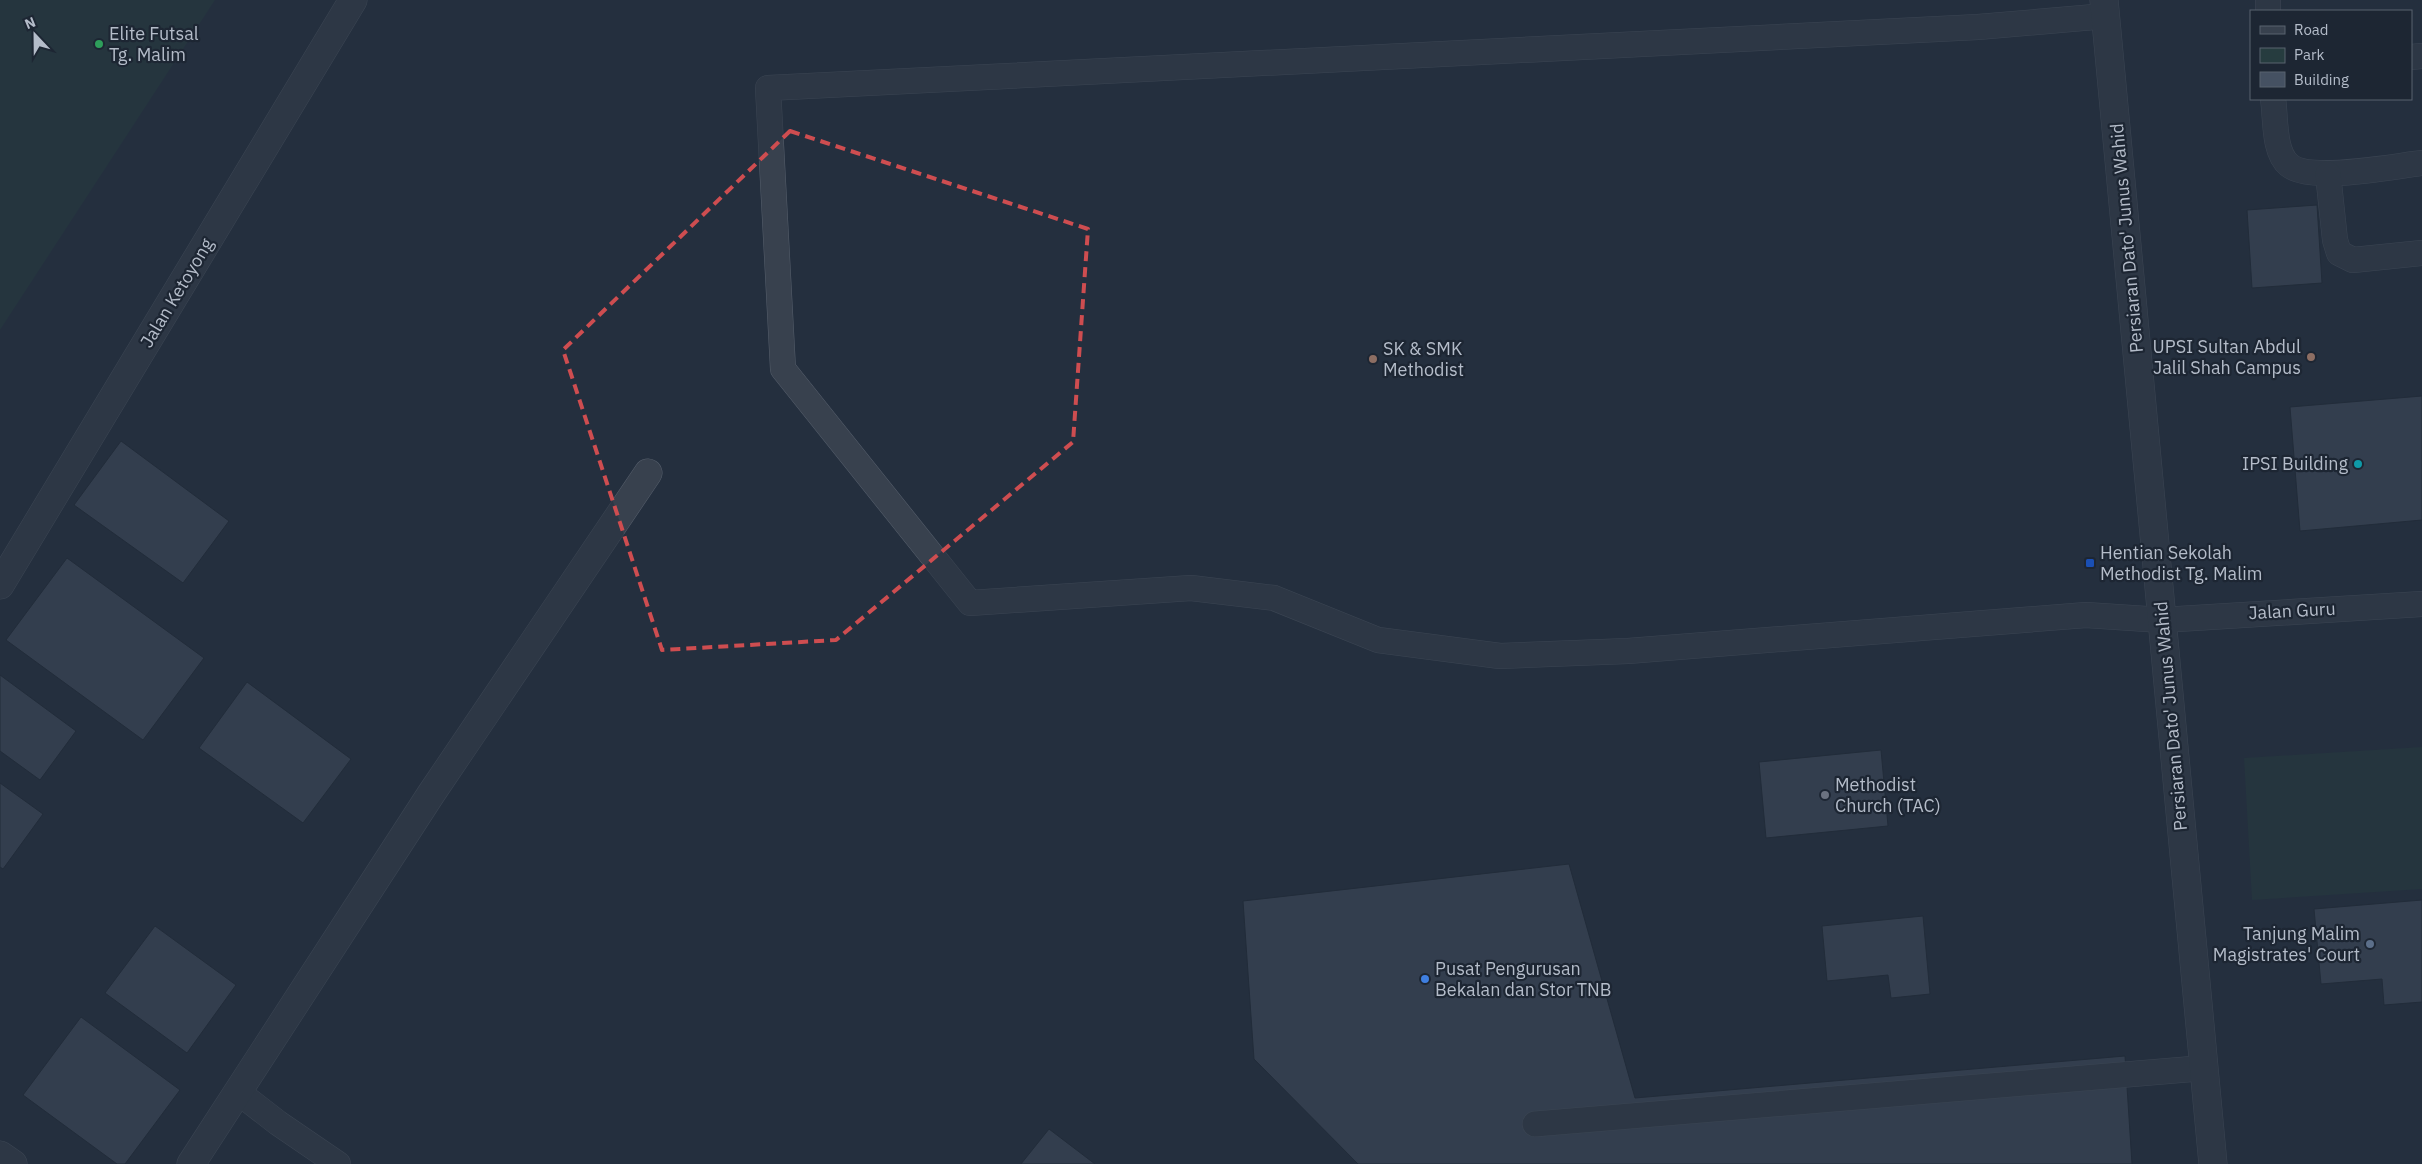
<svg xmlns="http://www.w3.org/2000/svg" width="2422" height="1164" font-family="'IBM Plex Sans',sans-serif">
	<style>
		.green { fill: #263c3f }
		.building { fill: #455162; stroke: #1f2835 }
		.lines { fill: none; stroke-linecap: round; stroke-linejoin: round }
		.service-casing { stroke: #565f6c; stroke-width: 26 }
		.minor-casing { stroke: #565f6c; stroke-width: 29 }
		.tertiary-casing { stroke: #565f6c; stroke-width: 29 }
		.service { stroke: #38414e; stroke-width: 25 }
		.minor { stroke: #38414e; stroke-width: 28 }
		.tertiary { stroke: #38414e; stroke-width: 28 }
		.marked { fill: none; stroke: #ce4d50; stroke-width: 4; stroke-dasharray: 10 6; stroke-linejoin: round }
		.leisure-dot { fill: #2e9e5b; stroke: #1d2633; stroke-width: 2 }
		.education-dot { fill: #8d6e63; stroke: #1d2633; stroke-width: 2 }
		.culture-dot { fill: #0f9aa8; stroke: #1d2633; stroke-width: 2 }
		.transit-dot { fill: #1a4fb4; stroke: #1d2633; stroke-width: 2 }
		.worship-dot { fill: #6b7280; stroke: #1d2633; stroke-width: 2 }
		.service-dot { fill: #5c6f8a; stroke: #1d2633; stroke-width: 2 }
		.shop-dot { fill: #3f7fe0; stroke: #1d2633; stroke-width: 2 }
		.labels { text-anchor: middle; stroke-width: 4.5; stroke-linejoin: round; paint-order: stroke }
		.poi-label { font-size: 18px; fill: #b4bcc9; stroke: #1d2633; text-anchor: start }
		.street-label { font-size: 18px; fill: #b4bcc9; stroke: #1d2633 }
	</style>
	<rect width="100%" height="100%" fill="#242f3e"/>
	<g class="green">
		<path d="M0,0H215L0,330Z"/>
		<path d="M2422,747V889L2252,900L2244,758Z"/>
	</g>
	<g class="building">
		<path d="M2317,205L2322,283L2252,288L2247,210Z"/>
		<path d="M2422,396V520L2300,531L2290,407Z"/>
		<path d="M121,441L229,521L183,583L74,505Z"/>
		<path d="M67,558L204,658L143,740L6,640Z"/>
		<path d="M0,675L76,731L40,780L0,751Z"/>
		<path d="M247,682L351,759L303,823L199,748Z"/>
		<path d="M1881,750L1888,826L1766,838L1759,762Z"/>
		<path d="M0,783L43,814L3,869L0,867Z"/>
		<path d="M1569,864L1635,1098L2125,1056L2132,1164H1358L1254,1059L1243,901Z"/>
		<path d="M2422,900V1002L2384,1005L2382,979L2321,984L2314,909Z"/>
		<path d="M1923,916L1930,994L1891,998L1888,975L1827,981L1822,926Z"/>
		<path d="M155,926L236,985L187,1053L105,993Z"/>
		<path d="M81,1017L180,1090L125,1164H117L23,1095Z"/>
		<path d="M1049,1129L1095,1164H1021Z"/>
	</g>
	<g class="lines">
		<g class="service-casing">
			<g id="service">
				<path d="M2268,0V11"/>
				<path d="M2106,16L1978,27L768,88L783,369L970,603L1191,588L1274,598L1378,640L1500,656L1628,651L2086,615L2162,620L2422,604"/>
				<path d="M2411,57L2422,56"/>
				<path d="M2273,99C2276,117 2273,152 2289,165C2310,183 2394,166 2422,163"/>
				<path d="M2328,174L2335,240L2339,253L2353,260L2422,253"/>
				<path d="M238,1092L278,1123L338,1164"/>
				<path d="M1535,1124L2204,1068"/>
			</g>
		</g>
		<g class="minor-casing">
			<g id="minor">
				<path d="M0,585L353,0"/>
				<path d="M191,1164L431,794L648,473"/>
			</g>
		</g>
		<g class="tertiary-casing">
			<g id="tertiary">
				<path d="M2104,0L2213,1164"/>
				<path d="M0,1155L13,1164"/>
			</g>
		</g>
		<use href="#service" class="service"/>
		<use href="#minor" class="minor"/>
		<use href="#tertiary" class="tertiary"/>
	</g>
	<path d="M0 0H2422V1164H0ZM790,131L1088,229L1073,442L836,640L662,650L563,350Z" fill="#242f3e" fill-opacity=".55" fill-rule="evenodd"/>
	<path class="marked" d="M790,131L1088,229L1073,442L836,640L662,650L563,350Z"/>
	<circle class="leisure-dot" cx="99" cy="44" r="5"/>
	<g class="education-dot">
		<circle cx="2311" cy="357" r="5"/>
		<circle cx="1373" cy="359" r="5"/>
	</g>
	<circle class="culture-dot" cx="2358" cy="464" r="5"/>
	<rect class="transit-dot" x="2085" y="558" width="10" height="10" rx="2.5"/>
	<circle class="worship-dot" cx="1825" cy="795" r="5"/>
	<circle class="service-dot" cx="2370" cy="944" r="5"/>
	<circle class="shop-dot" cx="1425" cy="979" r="5"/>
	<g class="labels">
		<g class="poi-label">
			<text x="109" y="40">Elite Futsal<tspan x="109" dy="21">Tg. Malim</tspan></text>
			<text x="2301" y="353" text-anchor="end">UPSI Sultan Abdul<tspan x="2301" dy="21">Jalil Shah Campus</tspan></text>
			<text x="1383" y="355">SK &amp; SMK<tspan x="1383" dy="21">Methodist</tspan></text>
			<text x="2348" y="470" text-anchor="end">IPSI Building</text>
			<text x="2100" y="559">Hentian Sekolah<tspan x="2100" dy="21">Methodist Tg. Malim</tspan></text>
			<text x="1835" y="791">Methodist<tspan x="1835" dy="21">Church (TAC)</tspan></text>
			<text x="2360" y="940" text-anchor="end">Tanjung Malim<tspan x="2360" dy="21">Magistrates' Court</tspan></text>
			<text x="1435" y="975">Pusat Pengurusan<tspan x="1435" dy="21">Bekalan dan Stor TNB</tspan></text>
		</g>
		<g class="street-label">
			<text transform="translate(2127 238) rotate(-95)" y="6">Persiaran Dato' Junus Wahid</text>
			<text transform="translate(177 293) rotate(-59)" y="6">Jalan Ketoyong</text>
			<text transform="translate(2292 611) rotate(-3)" y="6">Jalan Guru</text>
			<text transform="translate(2171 716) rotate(-95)" y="6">Persiaran Dato' Junus Wahid</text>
		</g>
	</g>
	<rect x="2250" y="10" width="162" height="90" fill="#1d2633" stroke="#59626f"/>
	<rect x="2260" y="26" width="25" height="8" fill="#38414e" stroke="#59626f"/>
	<text x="2294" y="35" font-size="15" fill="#b4bcc9">Road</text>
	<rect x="2260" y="48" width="25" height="15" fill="#263c3f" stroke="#59626f"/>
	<text x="2294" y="60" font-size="15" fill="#b4bcc9">Park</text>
	<rect x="2260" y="72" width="25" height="15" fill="#455162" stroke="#59626f"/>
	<text x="2294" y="85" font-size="15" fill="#b4bcc9">Building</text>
	<g transform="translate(35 35) rotate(338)" stroke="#1d2633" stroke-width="4" paint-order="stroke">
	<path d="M0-4L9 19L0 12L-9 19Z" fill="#b4bcc9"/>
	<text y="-8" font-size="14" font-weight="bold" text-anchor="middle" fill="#b4bcc9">N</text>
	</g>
</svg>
